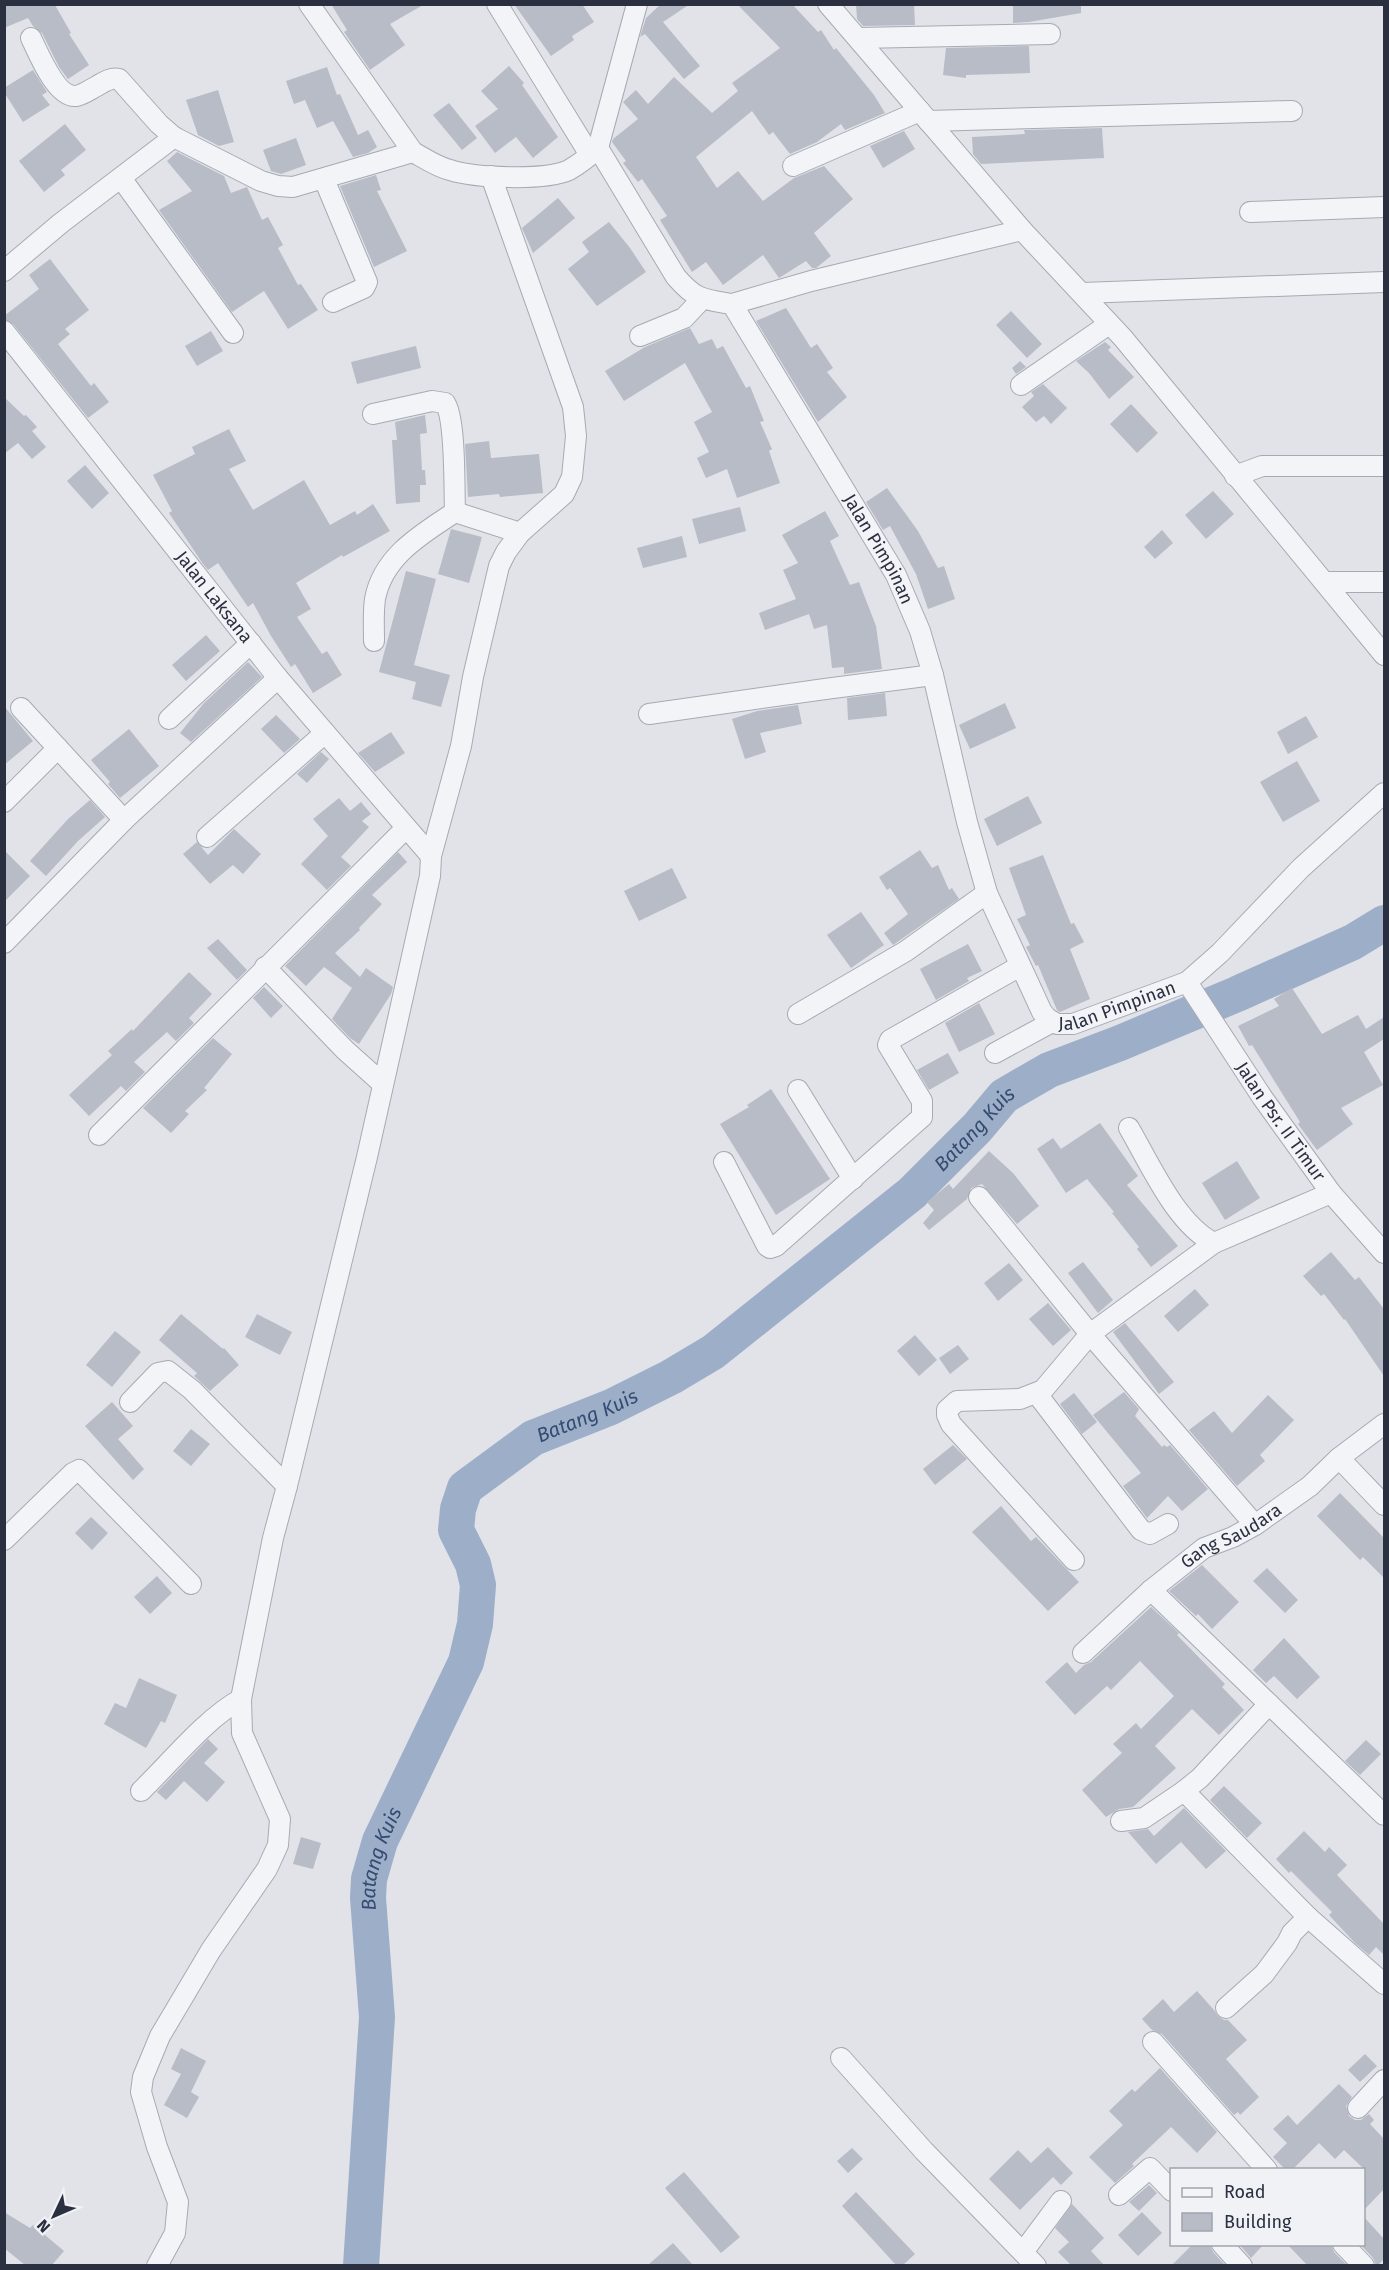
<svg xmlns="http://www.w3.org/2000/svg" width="1389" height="2270" font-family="'Fira Sans',sans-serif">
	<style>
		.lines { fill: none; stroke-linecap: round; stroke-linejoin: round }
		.river { stroke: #9dafc8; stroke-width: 36 }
		.building { fill: #b8bcc6 }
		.street-casing { stroke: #a6aab3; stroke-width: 22 }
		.street { stroke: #f3f4f7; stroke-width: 20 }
		.labels { text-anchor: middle; stroke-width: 5; stroke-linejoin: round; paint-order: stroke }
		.street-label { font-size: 18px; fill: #2a3040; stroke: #f0f2f6 }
		.water-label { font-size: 20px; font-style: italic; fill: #354c72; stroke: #f0f2f6 }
	</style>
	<rect width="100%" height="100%" fill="#e1e3e9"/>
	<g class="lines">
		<path class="river" id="s1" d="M361,2266L377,2017L368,1898L369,1879L380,1841L466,1662L475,1624L478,1585L473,1564L456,1530L458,1509L465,1488L533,1438L611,1407L671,1377L713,1352L912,1193L977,1128L1004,1096L1049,1070L1120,1043L1237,994L1353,942L1384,923"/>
	</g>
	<g class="building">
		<path d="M4,4H56L55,5L71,33L69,34L89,65L68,79L59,67L42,33L33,26L28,18L4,28Z"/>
		<path d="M331,4H387L423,5L390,24L405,45L370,70L344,32L347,30Z"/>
		<path d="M514,4H582L594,22L572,36L574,40L551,56Z"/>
		<path d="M661,4H690L663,22L700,66L684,79L645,34L640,37L646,18Z"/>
		<path d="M737,4H792L818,32L821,30L834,50L836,48L874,95L885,113L845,130L841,124L817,142L790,154L773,132L769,135L752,111L696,157L717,188L738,171L763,201L794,178L824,166L853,199L814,233L831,256L816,268H812L806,261L779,278L763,255L723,285L706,262L692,272L660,220L667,216L642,179L638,182L623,163L626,161L612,142L613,139L638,119L623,102L636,90L648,104L674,77L712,113L738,91L732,83L780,48Z"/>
		<path d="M856,4H914L915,25L863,26L857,19Z"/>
		<path d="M1013,4H1081V13L1029,22L1013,23Z"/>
		<path d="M1029,46L1030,73L966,75V78L943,75L946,48Z"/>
		<path d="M509,66L524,83L522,85L558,137L533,158L516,137L495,153L475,126L498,109L481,91Z"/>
		<path d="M327,67L337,95L340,94L358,135L368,130L377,147L368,153L353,157L333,121L317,128L305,100L294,104L286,81Z"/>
		<path d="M33,70L47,92L42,95L50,105L23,122L4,92V88Z"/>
		<path d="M218,90L234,142L219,146L198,135L186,100Z"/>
		<path d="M449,103L477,138L462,150L433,115Z"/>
		<path d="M65,124L86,150L61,170L65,175L44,192L19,161Z"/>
		<path d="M1102,128L1104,158L981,164L973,154L972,137L1025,134L1024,130Z"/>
		<path d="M904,131L915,149L883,168L870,146Z"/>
		<path d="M296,138L306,165L281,174L271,171L263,150Z"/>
		<path d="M177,152L224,176L231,193L247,187L262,220L268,217L283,245L278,248L298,285L301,284L318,310L288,329L264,291L232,312L159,210L192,191L167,161Z"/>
		<path d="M376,175L381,190L377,191L407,251L374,267L340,186Z"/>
		<path d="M558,198L575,218L533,253L522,228Z"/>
		<path d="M609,222L630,248L646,272L597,306L568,269L589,252L582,242Z"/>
		<path d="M50,259L89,310L65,329L70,334L58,344L91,386L94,383L109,402L88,418L13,324L4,319V316L39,289L29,275Z"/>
		<path d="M786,308L811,348L817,344L833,368L827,372L847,397L818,422L756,321Z"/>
		<path d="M1011,311L1042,344L1027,358L996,325Z"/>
		<path d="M690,328L699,344L712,339L717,349L723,346L746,388L750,386L764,421L760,422L772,449L769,451L780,483L737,498L727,469L706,478L697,458L709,452L694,422L712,412L685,363L624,401L605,371L645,347Z"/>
		<path d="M211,331L223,351L197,366L185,346Z"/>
		<path d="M1105,342L1111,347L1108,350L1134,377L1109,399L1089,373L1076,361Z"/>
		<path d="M416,346L421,368L357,384L351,362Z"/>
		<path d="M1020,361L1026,367L1016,374L1012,368Z"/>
		<path d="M1043,384L1067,408L1051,424L1044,416L1036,422L1022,407L1034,396L1031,392Z"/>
		<path d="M4,397L24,416L26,415L37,427L32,431L46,447L32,459L18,443L4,454Z"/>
		<path d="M1131,404L1158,433L1137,453L1110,424Z"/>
		<path d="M425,415L427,433L420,434L422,470H425L426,485H420V502L396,504L392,440H397L395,422Z"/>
		<path d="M229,429L246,461L229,469L253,510L304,480L330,525L355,511L357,515L373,504L390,531L343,557L342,555L296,583L311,609L297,617L322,654L327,651L342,675L313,693L295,664L291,667L271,636L253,603L248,607L218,563L208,570L203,564L169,513L172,511L153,475L195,454L192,447Z"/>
		<path d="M489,441L491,458L539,454L543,493L500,497L499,494L468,497L465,444Z"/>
		<path d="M85,465L109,493L92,509L67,481Z"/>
		<path d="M887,488L918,531L938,568L944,566L955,599L928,609L916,574L890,526L883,530L866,502Z"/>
		<path d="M1213,491L1234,514L1206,539L1185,515Z"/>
		<path d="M740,507L746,531L699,544L692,519Z"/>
		<path d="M825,511L839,536L830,541L850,585L859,582L876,626L882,669L844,674V667L832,668L827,625L814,629L809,614L765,630L759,613L796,599L783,570L798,563L782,535Z"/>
		<path d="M451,529L482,537L469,583L438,574Z"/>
		<path d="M1162,530L1173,543L1155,559L1144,547Z"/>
		<path d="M682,536L687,557L643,568L637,548Z"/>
		<path d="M406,571L436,579L414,665L450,675L441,707L412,699L416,682L379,672Z"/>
		<path d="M206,635L220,651L186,681L172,665Z"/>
		<path d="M248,662L262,677L191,742L180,733L204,703Z"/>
		<path d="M885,693L887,716L848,720L847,698Z"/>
		<path d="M1005,703L1016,728L970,749L959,725Z"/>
		<path d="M798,705L802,724L760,733L766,752L745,759L732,719L757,711Z"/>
		<path d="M4,706L33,741L4,765Z"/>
		<path d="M276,715L300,739L284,753L261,729Z"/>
		<path d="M1306,716L1318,737L1288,754L1277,732Z"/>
		<path d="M129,729L159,766L120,798L108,784L110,782L91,760Z"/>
		<path d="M391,732L405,753L375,772L358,753Z"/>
		<path d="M321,752L329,759L307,783L297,774Z"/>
		<path d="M1297,761L1320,801L1283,822L1260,782Z"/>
		<path d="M1028,796L1042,823L997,846L984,819Z"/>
		<path d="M339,798L350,811L361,802L371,814L362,821L369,827L341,857L351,866L327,890L301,864L328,836L313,819Z"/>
		<path d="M90,800L105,817L78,841L46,876L30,861L68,819Z"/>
		<path d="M234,829L261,854L243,874L233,865L210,884L183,854L197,842L208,855Z"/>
		<path d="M4,850L30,876L4,902Z"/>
		<path d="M920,850L932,868L938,865L949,890L952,888L959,899L893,945L884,933L908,914L890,888L887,890L879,877Z"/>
		<path d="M398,852L407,862L372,895L382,904L359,928L360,930L335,953L360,977L366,968L393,987L391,994L359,1044L350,1038L332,1019L352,988L324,967L306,986L285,966Z"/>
		<path d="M1043,855L1071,924L1074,923L1084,942L1070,949L1090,999L1060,1012L1057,1010L1038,965L1036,966L1026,947L1030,945L1017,919L1026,915L1009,868Z"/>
		<path d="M672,868L687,898L639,921L624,891Z"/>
		<path d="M861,912L884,945L851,968L827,935Z"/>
		<path d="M218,939L247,970L237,980L207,948Z"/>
		<path d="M968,944L982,971L967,978L969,981L936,1000L920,969Z"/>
		<path d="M189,972L212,994L189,1018L194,1023L176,1041L167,1032L134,1062L145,1072L126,1091L121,1086L89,1116L69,1095L112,1055L108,1051L132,1029L133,1031Z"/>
		<path d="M264,987L283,1006L271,1018L253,998Z"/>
		<path d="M1292,988L1322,1034L1358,1015L1366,1029L1384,1017V1039L1364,1052L1383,1085L1341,1108L1353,1124L1317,1150L1298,1124L1300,1122L1252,1045L1249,1046L1238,1026L1279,1006L1274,999Z"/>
		<path d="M979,1003L995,1034L959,1052L945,1023Z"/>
		<path d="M213,1038L232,1054L204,1088L207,1090L185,1111L189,1114L171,1133L143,1108Z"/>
		<path d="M948,1053L959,1073L929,1090L917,1070Z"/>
		<path d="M771,1089L830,1179L776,1215L720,1124L749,1107L747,1105Z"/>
		<path d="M1100,1123L1138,1176L1127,1185L1178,1246L1151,1267L1137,1249L1139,1247L1112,1213L1114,1212L1087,1179L1066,1193L1037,1149L1053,1138L1061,1149Z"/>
		<path d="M989,1151L1013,1173L1039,1206L1017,1224L982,1184L971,1188L967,1199L929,1230L923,1223L934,1210L927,1202L949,1184L953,1189Z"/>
		<path d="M1237,1161L1260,1198L1225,1220L1202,1183Z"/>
		<path d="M1331,1252L1355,1280L1359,1277L1384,1309V1376L1345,1319L1344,1320L1324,1294L1321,1296L1303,1276Z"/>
		<path d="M1083,1262L1113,1300L1098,1313L1068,1273Z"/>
		<path d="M1009,1263L1023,1280L998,1301L984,1283Z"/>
		<path d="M1195,1289L1209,1305L1178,1332L1164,1316Z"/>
		<path d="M1048,1303L1071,1330L1053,1346L1029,1319Z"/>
		<path d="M181,1314L223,1349L224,1348L239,1365L210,1391L194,1376L197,1373L159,1340Z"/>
		<path d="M257,1314L292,1332L280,1355L245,1337Z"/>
		<path d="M1125,1323L1174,1382L1159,1394L1113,1332Z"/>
		<path d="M115,1331L141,1352L112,1387L86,1365Z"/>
		<path d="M915,1335L937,1360L919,1376L897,1351Z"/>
		<path d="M958,1345L969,1359L950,1374L939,1358Z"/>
		<path d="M1124,1392L1139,1409L1135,1416L1162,1447L1164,1445L1167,1447L1170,1445L1208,1489L1182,1511L1168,1496L1147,1518L1123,1486L1141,1473L1093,1415Z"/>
		<path d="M1074,1393L1097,1422L1082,1434L1060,1404Z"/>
		<path d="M1268,1395L1294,1420L1260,1455L1265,1461L1237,1486L1189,1430L1214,1411L1232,1433Z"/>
		<path d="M112,1402L133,1426L118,1439L144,1469L133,1480L85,1426Z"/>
		<path d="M191,1429L210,1444L191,1466L173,1451Z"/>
		<path d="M953,1445L967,1459L935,1485L923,1469Z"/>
		<path d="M1340,1493L1384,1538V1578L1363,1557L1360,1560L1317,1516Z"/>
		<path d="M1001,1506L1031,1541L1036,1537L1079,1582L1048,1611L972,1532Z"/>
		<path d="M91,1517L108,1533L92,1550L75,1533Z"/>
		<path d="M1202,1565L1239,1602L1212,1629L1198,1614L1196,1616L1169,1591Z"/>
		<path d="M1267,1568L1298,1600L1285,1613L1253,1581Z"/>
		<path d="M157,1576L172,1593L150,1614L134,1597Z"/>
		<path d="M1151,1607L1179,1633L1177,1635L1225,1684L1222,1687L1244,1710L1219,1735L1192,1709L1155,1746L1176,1768L1133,1807L1119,1809L1106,1817L1082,1790L1122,1753L1113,1744L1136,1723L1141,1729L1174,1696L1140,1661L1111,1690L1107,1686L1075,1715L1045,1682L1067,1662L1076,1673L1084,1665L1091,1662Z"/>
		<path d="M1284,1638L1320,1677L1297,1699L1274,1676L1266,1683L1253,1670Z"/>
		<path d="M139,1678L177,1695L165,1723L161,1721L146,1748L104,1724L115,1703L126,1708Z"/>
		<path d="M208,1739L218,1749L204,1763L225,1782L207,1802L184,1781L166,1800L157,1792Z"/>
		<path d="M1366,1740L1381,1754L1360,1775L1345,1761Z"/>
		<path d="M1224,1786L1262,1823L1247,1838L1210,1800Z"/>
		<path d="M1184,1808L1226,1851L1206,1869L1181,1842L1156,1864L1128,1832L1148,1829L1154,1836Z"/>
		<path d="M1304,1831L1325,1852L1329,1847L1347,1865L1337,1875L1384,1924V1955L1376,1947L1369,1955L1355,1943L1329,1915L1332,1912L1291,1871L1289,1873L1276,1859Z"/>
		<path d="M301,1837L321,1843L313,1869L293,1864Z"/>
		<path d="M1197,1991L1214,2010L1218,2016L1224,2020H1228L1247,2040L1226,2059L1259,2097L1240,2115L1238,2112L1234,2115L1162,2034L1152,2030L1142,2019L1163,1999L1174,2012Z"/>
		<path d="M181,2048L206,2061L191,2092L199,2097L187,2118L164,2105L181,2074L171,2069Z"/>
		<path d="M1365,2054L1377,2066L1360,2082L1348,2070Z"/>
		<path d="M1160,2068L1217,2132L1197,2153L1171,2127L1132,2164L1134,2166L1115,2183L1089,2157L1123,2125L1109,2111L1132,2089L1135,2092Z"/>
		<path d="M1339,2084L1352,2097L1346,2106L1349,2116L1355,2120H1361L1369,2114L1374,2120L1370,2124L1384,2139V2189L1364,2210V2169L1344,2150L1335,2159L1319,2143L1293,2169H1285L1273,2157L1287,2143L1273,2129L1288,2115L1297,2125Z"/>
		<path d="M1048,2147L1073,2173L1061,2185L1053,2177L1020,2210L989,2179L1018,2150L1031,2163Z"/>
		<path d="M852,2148L863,2159L848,2173L837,2161Z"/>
		<path d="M684,2172L740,2237L721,2253L665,2188Z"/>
		<path d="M1149,2185L1157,2193L1139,2211L1129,2202Z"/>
		<path d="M856,2192L915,2254L903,2265H896L842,2206Z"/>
		<path d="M1072,2204L1104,2238L1091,2251L1104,2265H1071L1058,2252L1069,2242L1055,2228Z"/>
		<path d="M4,2212L30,2228L33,2225L64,2251L52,2265H25L4,2248Z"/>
		<path d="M1142,2212L1162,2233L1138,2256L1118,2235Z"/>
		<path d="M1364,2217L1384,2239V2259L1378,2265H1376L1373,2258L1360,2244H1364Z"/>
		<path d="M673,2243L693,2265H648Z"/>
		<path d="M1193,2244H1210L1213,2252L1225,2265H1172Z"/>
		<path d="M1239,2244H1264L1251,2258Z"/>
		<path d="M1287,2244H1331L1334,2252L1347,2265H1307Z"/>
	</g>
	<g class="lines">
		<g class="street-casing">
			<g id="street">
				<path d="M309,4L413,152C424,158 437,167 450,170C475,178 545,181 569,170C579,164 590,156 598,148"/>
				<path d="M497,4L590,155"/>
				<path id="s2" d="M637,4L598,148L676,277C696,300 702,299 732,304L896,575L920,631L933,675L967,822L987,893L1042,1012L1047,1018L1057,1024H1073L1187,982L1220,953L1301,868L1384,793"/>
				<path d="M828,4L1022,230L1123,338L1384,655"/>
				<path d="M31,38C38,52 56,98 76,96C83,95 91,89 97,86C104,82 111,77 119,79L159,124L174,137L261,181L278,186L293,187L413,152"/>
				<path d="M859,38L1050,34"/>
				<path d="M928,121L1292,111"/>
				<path d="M793,166L920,111"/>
				<path d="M121,178L233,333"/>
				<path d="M324,179L367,282L364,288L333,302"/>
				<path d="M1250,212L1384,207"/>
				<path d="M4,271L61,223L174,137"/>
				<path d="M1082,293L1384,282"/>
				<path d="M732,304L811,281L1022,230"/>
				<path id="s3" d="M4,331L278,678L431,856"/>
				<path d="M640,336L684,318L702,299"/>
				<path d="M1021,385L1109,324"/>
				<path d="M373,414L432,401L445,403C456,419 454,489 455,512"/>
				<path d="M1235,476L1262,466H1384"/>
				<path d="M1325,582H1384"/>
				<path d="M374,641C374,628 373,613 375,599C383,556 422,534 455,512L520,533"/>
				<path d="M21,708L124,820"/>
				<path d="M649,714L825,689L933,675"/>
				<path d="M169,719L251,643"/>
				<path d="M4,802L58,748"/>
				<path d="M207,837L325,733"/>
				<path d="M4,943L124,820L278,678"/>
				<path d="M265,967L345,1050L383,1084"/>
				<path id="s4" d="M1187,982L1262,1097L1331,1193L1384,1253"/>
				<path d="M798,1014L906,951L987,893"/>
				<path d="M995,1053L1052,1022"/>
				<path d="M798,1090L853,1179"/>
				<path d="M1129,1128C1150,1164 1176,1224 1214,1243L1331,1193"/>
				<path d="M99,1135L406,828"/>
				<path d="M724,1162L767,1246L770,1248L776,1246L922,1117V1101L888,1045L890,1040L1020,966"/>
				<path d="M979,1197L1090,1334L1255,1525"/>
				<path d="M1037,1394L1141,1530L1150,1534L1168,1524"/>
				<path d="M130,1402L158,1373L168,1371L192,1390L287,1486"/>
				<path d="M1339,1458L1384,1505"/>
				<path d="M4,1540L73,1473L79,1470L191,1584"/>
				<path d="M1074,1560L951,1424L947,1415V1410L957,1401L1020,1399L1043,1390L1090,1334L1214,1243"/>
				<path d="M1151,1590L1384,1815"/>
				<path id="s5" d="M1083,1653L1151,1590L1204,1548L1233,1537L1255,1525L1310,1486L1339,1458L1384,1424"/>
				<path d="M141,1791C171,1762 205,1719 241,1699"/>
				<path d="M1121,1821L1144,1818L1184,1791"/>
				<path d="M1308,1917L1384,1984"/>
				<path d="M1226,2008L1264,1974L1287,1943L1292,1933L1308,1917L1184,1791L1200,1778L1269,1704"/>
				<path d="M1153,2042L1267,2170"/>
				<path d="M841,2058L924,2151L1036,2266"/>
				<path d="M1358,2108L1384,2080"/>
				<path d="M1119,2195L1150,2168L1172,2191"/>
				<path d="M1222,2244L1242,2266"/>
				<path d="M1343,2244L1364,2266"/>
				<path d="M1023,2252L1061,2201"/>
				<path d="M157,2266L175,2233L178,2202L157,2147L141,2092L143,2077L160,2036L211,1950L267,1869L278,1845L280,1819L242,1733L241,1699L273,1538L287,1486L367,1157L430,876L431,856L461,746L473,677L499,566L506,552L520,533L564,494L572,477L576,436L573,407L491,176"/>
			</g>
		</g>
		<use href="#street" class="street"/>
	</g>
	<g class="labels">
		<g class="street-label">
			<text dy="6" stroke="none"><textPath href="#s2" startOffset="650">Jalan Pimpinan</textPath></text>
			<text dy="6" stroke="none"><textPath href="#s3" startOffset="339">Jalan Laksana</textPath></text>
			<text dy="6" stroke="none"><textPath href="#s2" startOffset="1226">Jalan Pimpinan</textPath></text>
			<text dy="6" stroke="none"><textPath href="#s4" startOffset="168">Jalan Psr. II Timur</textPath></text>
			<text dy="6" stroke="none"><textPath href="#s5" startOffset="190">Gang Saudara</textPath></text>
		</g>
		<g class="water-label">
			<text dy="7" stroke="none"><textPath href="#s1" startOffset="1436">Batang Kuis</textPath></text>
			<text dy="7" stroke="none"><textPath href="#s1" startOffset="950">Batang Kuis</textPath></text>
			<text dy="7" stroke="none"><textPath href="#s1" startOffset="410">Batang Kuis</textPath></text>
		</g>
	</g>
	<rect width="1389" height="2270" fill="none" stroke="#2a3040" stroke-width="12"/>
	<rect x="1170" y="2168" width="195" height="78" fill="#f0f2f6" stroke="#a1a4ad" stroke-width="1.5"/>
	<rect x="1182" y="2188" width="30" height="9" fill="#f3f4f7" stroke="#a1a4ad" stroke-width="1.5"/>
	<text x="1224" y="2198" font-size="18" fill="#2a3040">Road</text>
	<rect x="1182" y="2213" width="30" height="18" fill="#b8bcc6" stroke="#a1a4ad" stroke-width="1.5"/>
	<text x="1224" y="2228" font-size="18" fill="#2a3040">Building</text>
	<g transform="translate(54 2216) rotate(226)" stroke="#f0f2f6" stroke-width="4.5" paint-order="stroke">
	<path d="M0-4.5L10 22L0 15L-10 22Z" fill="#2a3040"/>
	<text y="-9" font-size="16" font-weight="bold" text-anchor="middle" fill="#2a3040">N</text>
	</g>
</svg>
